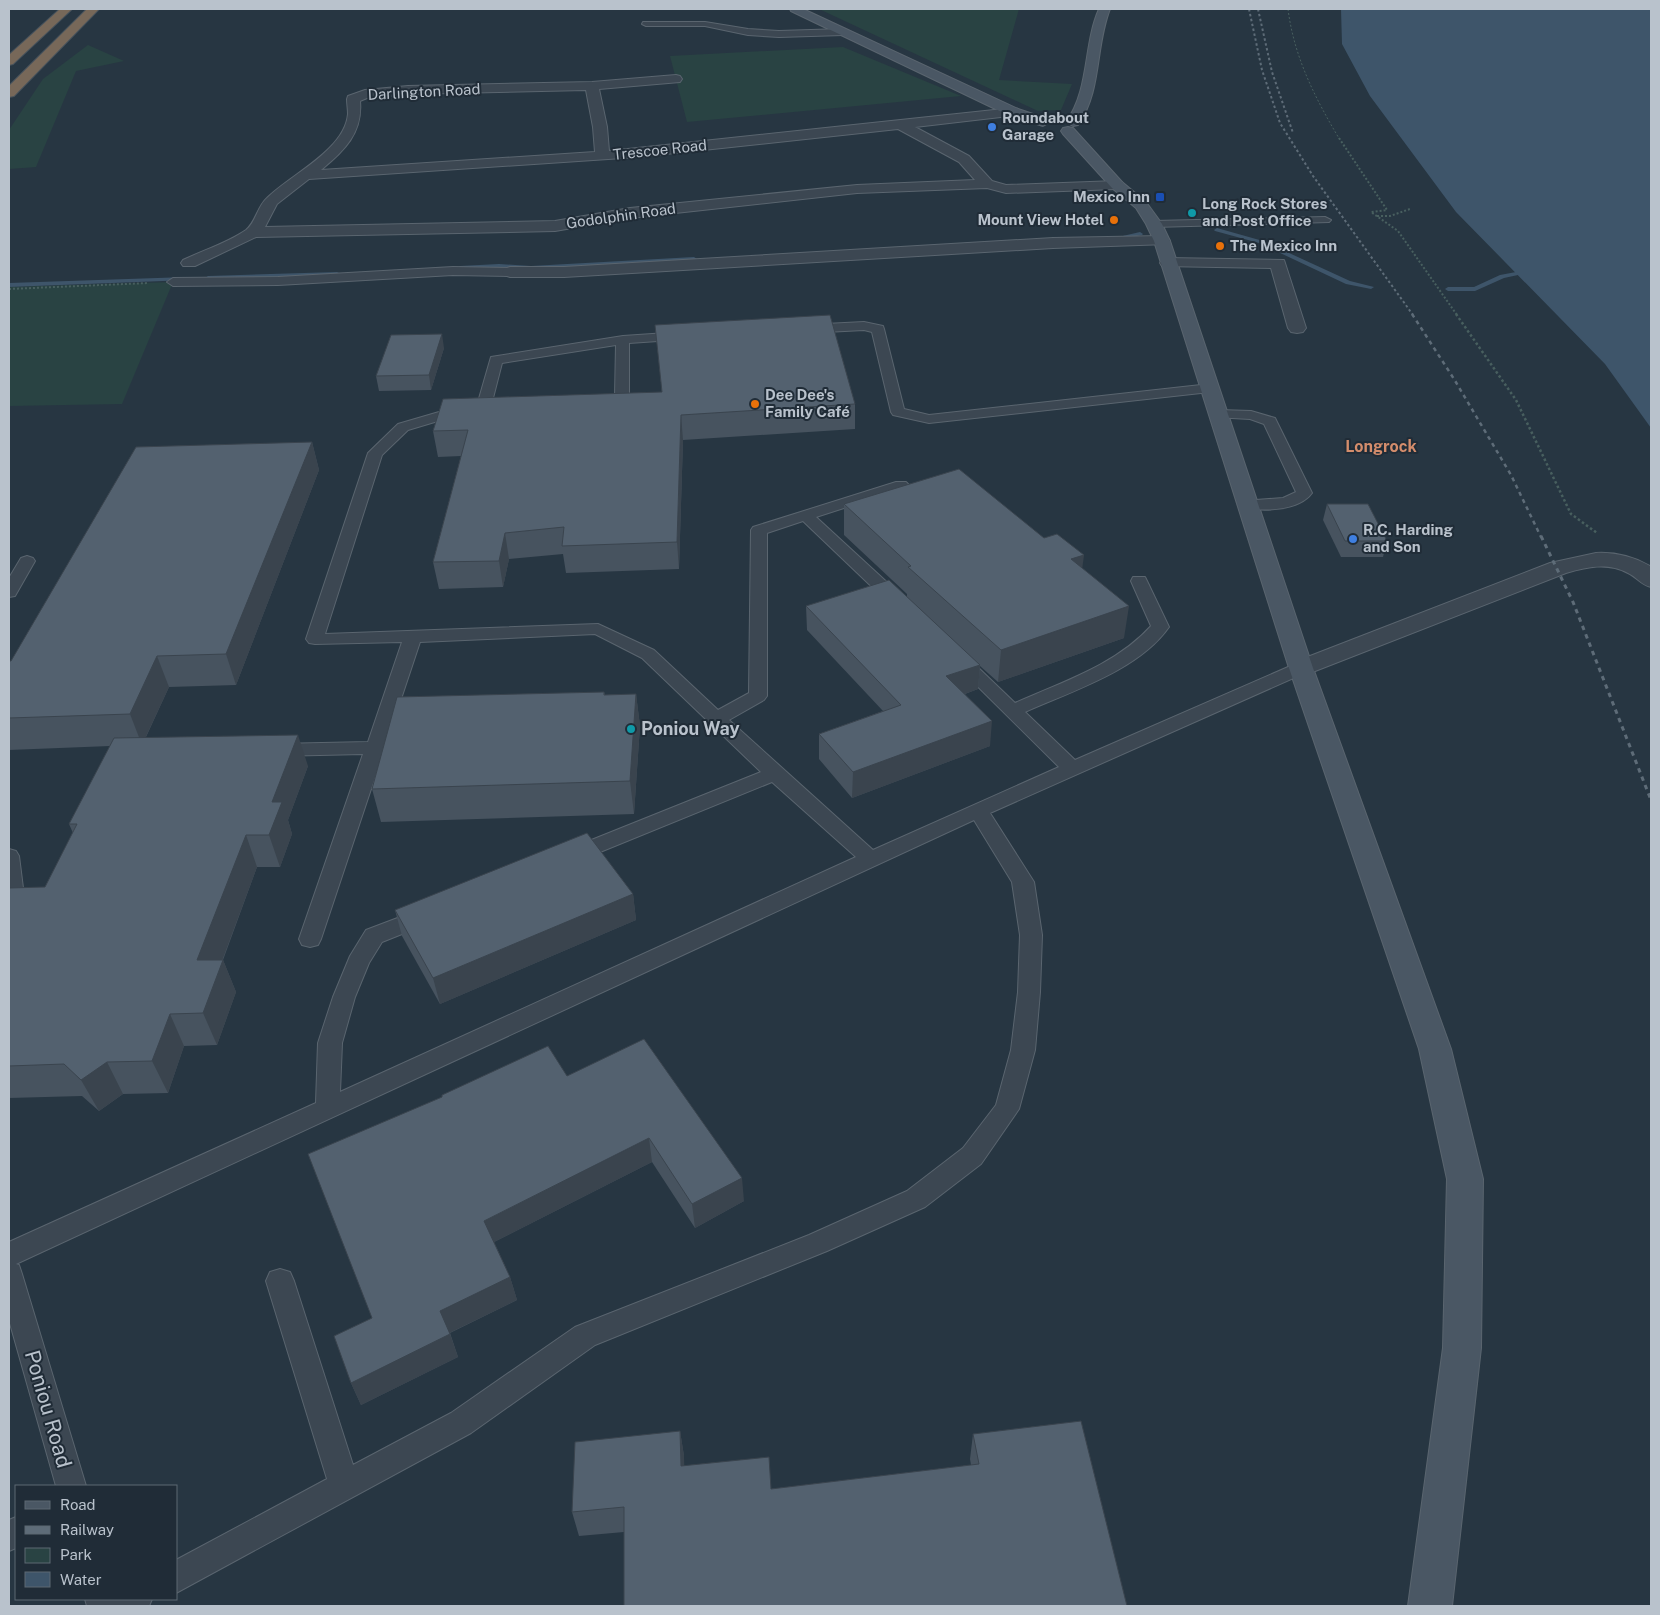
<svg xmlns="http://www.w3.org/2000/svg" width="1660" height="1615" font-family="'Public Sans',sans-serif">
	<style>
		.green { fill: #294343 }
		.water { fill: #3e556a }
		.lines { fill: none; stroke-linecap: round; stroke-linejoin: round }
		.stream { fill: #3e556a; fill-rule: evenodd }
		.lane-casing { stroke: #5a656f; stroke-width: 2 }
		.street-casing { stroke: #5a656f; stroke-width: 2 }
		.secondary-casing { stroke: #5a656f; stroke-width: 2 }
		.highway-casing { stroke: #46525c; stroke-width: 2 }
		.path-far2 { stroke: #485f5f; stroke-width: 1; stroke-dasharray: 2 2; stroke-linecap: butt }
		.path-far1 { stroke: #485f5f; stroke-width: 2; stroke-dasharray: 2 2; stroke-linecap: butt }
		.path { stroke: #485f5f; stroke-width: 2.5; stroke-dasharray: 2.5 2.5; stroke-linecap: butt }
		.lane { fill: #3c4752; fill-rule: evenodd }
		.street { fill: #3c4752; fill-rule: evenodd }
		.secondary { fill: #4a5764; fill-rule: evenodd }
		.highway { fill: #776859; fill-rule: evenodd }
		.rail-far2 { stroke: #5e6c78; stroke-width: 2; stroke-dasharray: 2.5 2.5; stroke-linecap: butt }
		.rail-far1 { stroke: #5e6c78; stroke-width: 2.5; stroke-dasharray: 4 4; stroke-linecap: butt }
		.rail { stroke: #5e6c78; stroke-width: 3; stroke-dasharray: 4.5 4.5; stroke-linecap: butt }
		.wall { fill: #47535f }
		.shaded-wall { fill: #3a444e }
		.building { fill: #53616f; stroke: #3a444e }
		.shop-dot { fill: #3f7fe0; stroke: #202c37; stroke-width: 2 }
		.transit-dot { fill: #1a4fb4; stroke: #202c37; stroke-width: 2 }
		.culture-dot { fill: #0f9aa8; stroke: #202c37; stroke-width: 2 }
		.food-dot { fill: #e8710a; stroke: #202c37; stroke-width: 2 }
		.labels { text-anchor: middle; stroke-width: 4; stroke-linejoin: round; paint-order: stroke }
		.far-street-label { font-size: 15px; fill: #b9c2cc; stroke: #202c37 }
		.far-poi-label { font-size: 15px; font-weight: bold; fill: #b9c2cc; stroke: #202c37; text-anchor: start }
		.far-quarter-label { font-size: 16px; font-weight: bold; fill: #d48d6c; stroke: #202c37 }
		.poi-label { font-size: 18px; font-weight: bold; fill: #b9c2cc; stroke: #202c37; text-anchor: start }
		.near-street-label { font-size: 21px; fill: #b9c2cc; stroke: #202c37 }
	</style>
	<rect width="100%" height="100%" fill="#273642"/>
	<g class="green">
		<path d="M819,9H1019L999,80L1072,84L1061,110L1038,111Z"/>
		<path d="M88,45L124,61L76,71L36,167L9,169V130L43,79Z"/>
		<path d="M843,47L961,96L687,122L670,56Z"/>
		<path d="M173,282L122,404L9,406V287Z"/>
	</g>
	<path class="water" d="M1341,9H1651V428L1605,364L1456,212L1370,96L1342,44Z"/>
	<g class="lines">
		<g class="stream">
			<path d="M1217,228L1263,241L1350,281L1374,287L1371,289L1346,284L1259,243L1215,231L1214,230Z"/>
			<path d="M1140,232L1143,234L1142,235L1117,240L1114,238Z"/>
			<path d="M694,257L697,259L696,260L531,270L499,268L460,270L457,268L460,266L499,264L531,266Z"/>
			<path d="M337,272L339,273V275L208,280L205,278L208,276Z"/>
			<path d="M1516,272L1519,274L1518,275L1504,278L1475,291H1448L1445,289L1448,287H1474L1500,275Z"/>
			<path d="M187,277L189,278V280L9,287V283Z"/>
		</g>
		<g class="lane-casing">
			<g id="lane">
				<path d="M643,22H705L748,29L779,31L843,29L847,32L843,35L779,37L748,35L705,26H646L642,24Z"/>
				<path d="M1325,217L1331,220L1329,222L1154,227L1148,224L1154,221Z"/>
				<path d="M453,267L510,268L516,272L510,276L453,275L278,285L173,286L167,282L173,278L278,277Z"/>
				<path d="M864,322L883,326L884,329L904,409L929,415L1210,384L1217,388L1210,392L929,423L893,415L891,412L872,332L864,330L806,333L800,329L806,325Z"/>
				<path d="M682,332L687,333L688,336L687,339L629,343V399L627,402L601,403L594,399L601,395H615L616,345L502,363L492,402L485,406L478,402L491,357L623,336Z"/>
				<path d="M463,405L470,409L468,412L408,430L382,455L325,634L598,624L654,650L718,710L749,693L751,530L753,527L896,482H906L909,485L906,488L816,517L903,597L905,601L903,605H891L803,521L767,533V696L764,700L729,720L873,850L1059,767L951,660L954,656L960,655L966,656L1015,703C1062,682 1116,665 1151,626L1131,581L1133,577H1145L1147,581L1169,627C1139,670 1072,691 1025,712L1075,760L1295,664L1301,663L1307,664L1310,668L1307,672L990,813L1034,882L1042,935L1040,992L1035,1050L1019,1109L981,1164L925,1207L827,1251L595,1345L471,1433L176,1593V1560L327,1479L266,1281L270,1272L280,1269L290,1272L294,1281L353,1465L451,1413L575,1327L809,1235L907,1191L963,1148L996,1105L1011,1050L1018,992L1020,935L1012,882L974,820L16,1264L19,1265L22,1274L86,1486H56L9,1320V1242L316,1103L318,1043L333,997L350,956L366,930L424,908L432,910L435,916L432,922L382,942L369,963L355,997L342,1043L340,1092L856,857L772,782L578,861L571,863L564,861L561,856L564,851L761,772L642,658L595,634L420,642L321,939L318,945L310,947L302,945L299,939L363,754L276,756L269,754L266,750L269,746L276,744L368,742L402,642L315,644L309,643L306,639L368,453L398,424Z"/>
				<path d="M1219,410L1251,411L1275,418L1312,493C1299,511 1262,512 1243,507L1240,504L1243,501L1283,498L1296,492L1264,424L1250,419L1214,417L1212,414L1214,411Z"/>
				<path d="M27,556L33,558L35,561L15,596L9,597V578L21,558Z"/>
				<path d="M9,849L16,851L19,856L24,896L21,901L13,904L9,902Z"/>
				<path d="M16,1517V1548L9,1551V1520Z"/>
				<path d="M85,1599H152L149,1606H87Z"/>
			</g>
		</g>
		<g class="street-casing">
			<g id="street">
				<path d="M676,75L680,76L682,79L680,82L599,89L607,127L609,151L1013,108L1018,109L1020,112L1018,115L915,127L969,156L992,181L1006,185L1117,181L1122,182L1124,185L1122,188L1117,189L1006,193L987,188L857,193L630,218L555,231L256,237L195,266H183L181,263L183,260C204,250 227,243 246,230C256,222 257,207 267,198C290,175 345,150 348,114C348,109 347,104 347,99L348,96L365,90L408,86L592,82ZM586,90L593,127L595,152L321,170C344,151 363,133 360,101L367,98L408,94ZM898,129L959,162L975,180L857,185L630,208L555,221L265,227L277,204L309,179L638,157Z"/>
				<path d="M1162,236L1168,238L1170,241L1168,244L1053,248L564,277H510L504,275L502,272L504,269L510,267H564L1053,238Z"/>
				<path d="M1168,258L1284,260L1306,328L1303,332L1297,333L1291,332L1288,328L1271,268L1162,266L1160,263L1162,260Z"/>
				<path d="M1596,553C1614,552 1634,557 1650,566L1651,587C1641,585 1637,577 1628,573C1607,562 1587,567 1566,573L1310,673L1301,675L1292,673L1289,668L1292,663L1550,563Z"/>
			</g>
		</g>
		<g class="secondary-casing">
			<g id="secondary">
				<path d="M790,9H803L1018,109L1048,119L1050,122L1043,126L1008,115L791,11Z"/>
				<path d="M1099,9H1110C1095,47 1102,91 1078,125L1073,126L1066,122C1090,89 1083,45 1099,9Z"/>
				<path d="M1068,127L1073,128L1122,182L1146,202L1162,224L1170,241L1313,668L1451,1049L1483,1179L1481,1348L1452,1606H1408L1443,1348L1447,1179L1419,1049L1289,668L1154,241L1146,224L1136,208L1112,188L1063,134L1061,131L1063,128Z"/>
			</g>
		</g>
		<g class="highway-casing">
			<g id="highway">
				<path d="M60,9H72L13,64L9,65V55Z"/>
				<path d="M87,9H99L14,96L9,97V86Z"/>
			</g>
		</g>
		<path class="path-far2" d="M1288,9C1294,57 1315,98 1340,140"/>
		<g class="path-far1">
			<path d="M1339,138L1387,210L1371,212L1398,231L1457,315"/>
			<path d="M1377,216H1390L1410,209"/>
			<path d="M9,289L148,283"/>
		</g>
		<path class="path" d="M1456,314L1516,400L1571,514L1597,533"/>
		<use href="#lane" class="lane"/>
		<use href="#street" class="street"/>
		<use href="#secondary" class="secondary"/>
		<use href="#highway" class="highway"/>
		<g class="rail-far2">
			<path d="M1249,9L1262,70L1280,123L1313,176L1413,315"/>
			<path d="M1258,9L1272,72L1293,133"/>
		</g>
		<path class="rail-far1" d="M1412,314L1454,379L1511,475L1541,537"/>
		<path class="rail" d="M1541,536L1573,602L1651,800"/>
	</g>
	<g class="wall">
		<path d="M655,325L855,404V429L683,440L679,569L566,573L563,554L509,559L503,587L439,589L433,562L461,456L438,457L433,431L662,392Z"/>
		<path d="M444,348L431,390L379,391L376,376Z"/>
		<path d="M312,442L319,470L236,685L169,687L146,737L308,766L288,820L292,834L280,867H257L223,960L236,992L217,1045L184,1046L168,1093L123,1094L99,1111L82,1096L9,1098V888L45,887L73,833L69,824L110,746L9,750V661H11Z"/>
		<path d="M844,504L1082,568L1124,638L998,682L980,666L978,689L965,694L990,746L852,798L819,759V734L883,711L807,630L806,606L907,596V594L844,535Z"/>
		<path d="M1327,504L1387,541L1383,557H1341L1323,520Z"/>
		<path d="M604,692L605,695L636,694L640,726L634,814L381,822L372,789Z"/>
		<path d="M633,894L636,920L440,1004L402,936L395,910Z"/>
		<path d="M567,1076L744,1201L695,1228L652,1162L494,1242L510,1277L517,1300L450,1333L458,1357L361,1405L351,1383L372,1318Z"/>
		<path d="M680,1431L684,1456V1466L771,1489L971,1465L970,1459L973,1434L1127,1606L624,1532L579,1536L572,1512Z"/>
	</g>
	<g class="shaded-wall">
		<path d="M442,334L444,348L431,390L429,375Z"/>
		<path d="M681,415L683,440L679,569L677,542Z"/>
		<path d="M312,442L319,470L236,685L226,654Z"/>
		<path d="M505,533L509,559L503,587L499,561Z"/>
		<path d="M1084,555L1080,586L1071,559Z"/>
		<path d="M1129,606L1124,638L998,682L1001,650Z"/>
		<path d="M157,656L169,687L142,745L130,714Z"/>
		<path d="M980,665L978,689L945,701L946,676Z"/>
		<path d="M636,694L640,726L634,814L630,781Z"/>
		<path d="M992,721L990,746L852,798L853,772Z"/>
		<path d="M298,735L308,766L288,820L292,834L280,867L269,835L272,802Z"/>
		<path d="M246,835L257,867L210,993L197,960Z"/>
		<path d="M633,894L636,920L440,1004L433,978Z"/>
		<path d="M223,960L236,992L217,1045L203,1013Z"/>
		<path d="M170,1014L184,1046L168,1093L152,1061Z"/>
		<path d="M107,1062L123,1094L99,1111L81,1080Z"/>
		<path d="M649,1138L652,1162L490,1244L484,1221Z"/>
		<path d="M742,1178L744,1201L695,1228L692,1204Z"/>
		<path d="M510,1277L517,1300L447,1334L440,1311Z"/>
		<path d="M450,1334L458,1357L361,1405L351,1383Z"/>
		<path d="M680,1431L684,1456L685,1491L681,1466Z"/>
	</g>
	<g class="building">
		<path d="M830,315L855,404L681,415L677,542L562,546L564,527L505,533L499,561L433,562L468,430L433,431L443,399L662,392L655,325Z"/>
		<path d="M442,334L429,375L376,376L391,335Z"/>
		<path d="M312,442L226,654L157,656L130,714L9,718V661H11L136,447Z"/>
		<path d="M959,469L1044,538L1057,534L1084,555L1071,559L1129,606L1001,650L908,567L911,566L844,504Z"/>
		<path d="M1327,504H1368L1387,541H1345Z"/>
		<path d="M889,580L980,665L946,676L992,721L853,772L819,734L901,705L806,606Z"/>
		<path d="M604,692V695L636,694L630,781L372,789L397,697Z"/>
		<path d="M298,735L272,802H282L269,835H246L197,960H223L203,1013L170,1014L152,1061L107,1062L81,1080L64,1064L9,1066V888L45,887L77,824H69L114,738Z"/>
		<path d="M587,833L633,894L433,978L395,910Z"/>
		<path d="M644,1039L742,1178L692,1204L649,1138L484,1221L510,1277L440,1311L450,1334L351,1383L334,1336L372,1318L308,1154L442,1097V1095L548,1046L567,1076Z"/>
		<path d="M1081,1421L1127,1606H624V1507L572,1512L575,1442L680,1431L681,1466L769,1457L771,1489L979,1464L973,1434Z"/>
	</g>
	<g class="shop-dot">
		<circle cx="992" cy="127" r="5"/>
		<circle cx="1353" cy="539" r="5"/>
	</g>
	<rect class="transit-dot" x="1155" y="192" width="10" height="10" rx="2.5"/>
	<g class="culture-dot">
		<circle cx="1192" cy="213" r="5"/>
		<circle cx="631" cy="729" r="5"/>
	</g>
	<g class="food-dot">
		<circle cx="1114" cy="220" r="5"/>
		<circle cx="1220" cy="246" r="5"/>
		<circle cx="755" cy="404" r="5"/>
	</g>
	<g class="labels">
		<g class="far-street-label">
			<text transform="translate(424 92) rotate(-3)" y="5">Darlington Road</text>
			<text transform="translate(660 150) rotate(-6)" y="5">Trescoe Road</text>
			<text transform="translate(621 216) rotate(-8)" y="5">Godolphin Road</text>
		</g>
		<g class="far-poi-label">
			<text x="1002" y="123">Roundabout<tspan x="1002" dy="17">Garage</tspan></text>
			<text x="1150" y="202" text-anchor="end">Mexico Inn</text>
			<text x="1202" y="209">Long Rock Stores<tspan x="1202" dy="17">and Post Office</tspan></text>
			<text x="1104" y="225" text-anchor="end">Mount View Hotel</text>
			<text x="1230" y="251">The Mexico Inn</text>
			<text x="765" y="400">Dee Dee's<tspan x="765" dy="17">Family Café</tspan></text>
			<text x="1363" y="535">R.C. Harding<tspan x="1363" dy="17">and Son</tspan></text>
		</g>
		<g class="far-quarter-label">
			<text x="1381" y="452">Longrock</text>
		</g>
		<g class="poi-label">
			<text x="641" y="735">Poniou Way</text>
		</g>
		<g class="near-street-label">
			<text transform="translate(48 1409) rotate(74)" y="7">Poniou Road</text>
		</g>
	</g>
	<rect width="1660" height="1615" fill="none" stroke="#b9c2cc" stroke-width="20"/>
	<rect x="15" y="1485" width="162" height="115" fill="#202c37" stroke="#5d6873"/>
	<rect x="25" y="1501" width="25" height="8" fill="#4a5764" stroke="#5d6873"/>
	<text x="60" y="1510" font-size="15" fill="#b9c2cc">Road</text>
	<rect x="25" y="1526" width="25" height="8" fill="#5e6c78" stroke="#5d6873"/>
	<text x="60" y="1535" font-size="15" fill="#b9c2cc">Railway</text>
	<rect x="25" y="1548" width="25" height="15" fill="#294343" stroke="#5d6873"/>
	<text x="60" y="1560" font-size="15" fill="#b9c2cc">Park</text>
	<rect x="25" y="1572" width="25" height="15" fill="#3e556a" stroke="#5d6873"/>
	<text x="60" y="1585" font-size="15" fill="#b9c2cc">Water</text>
</svg>
